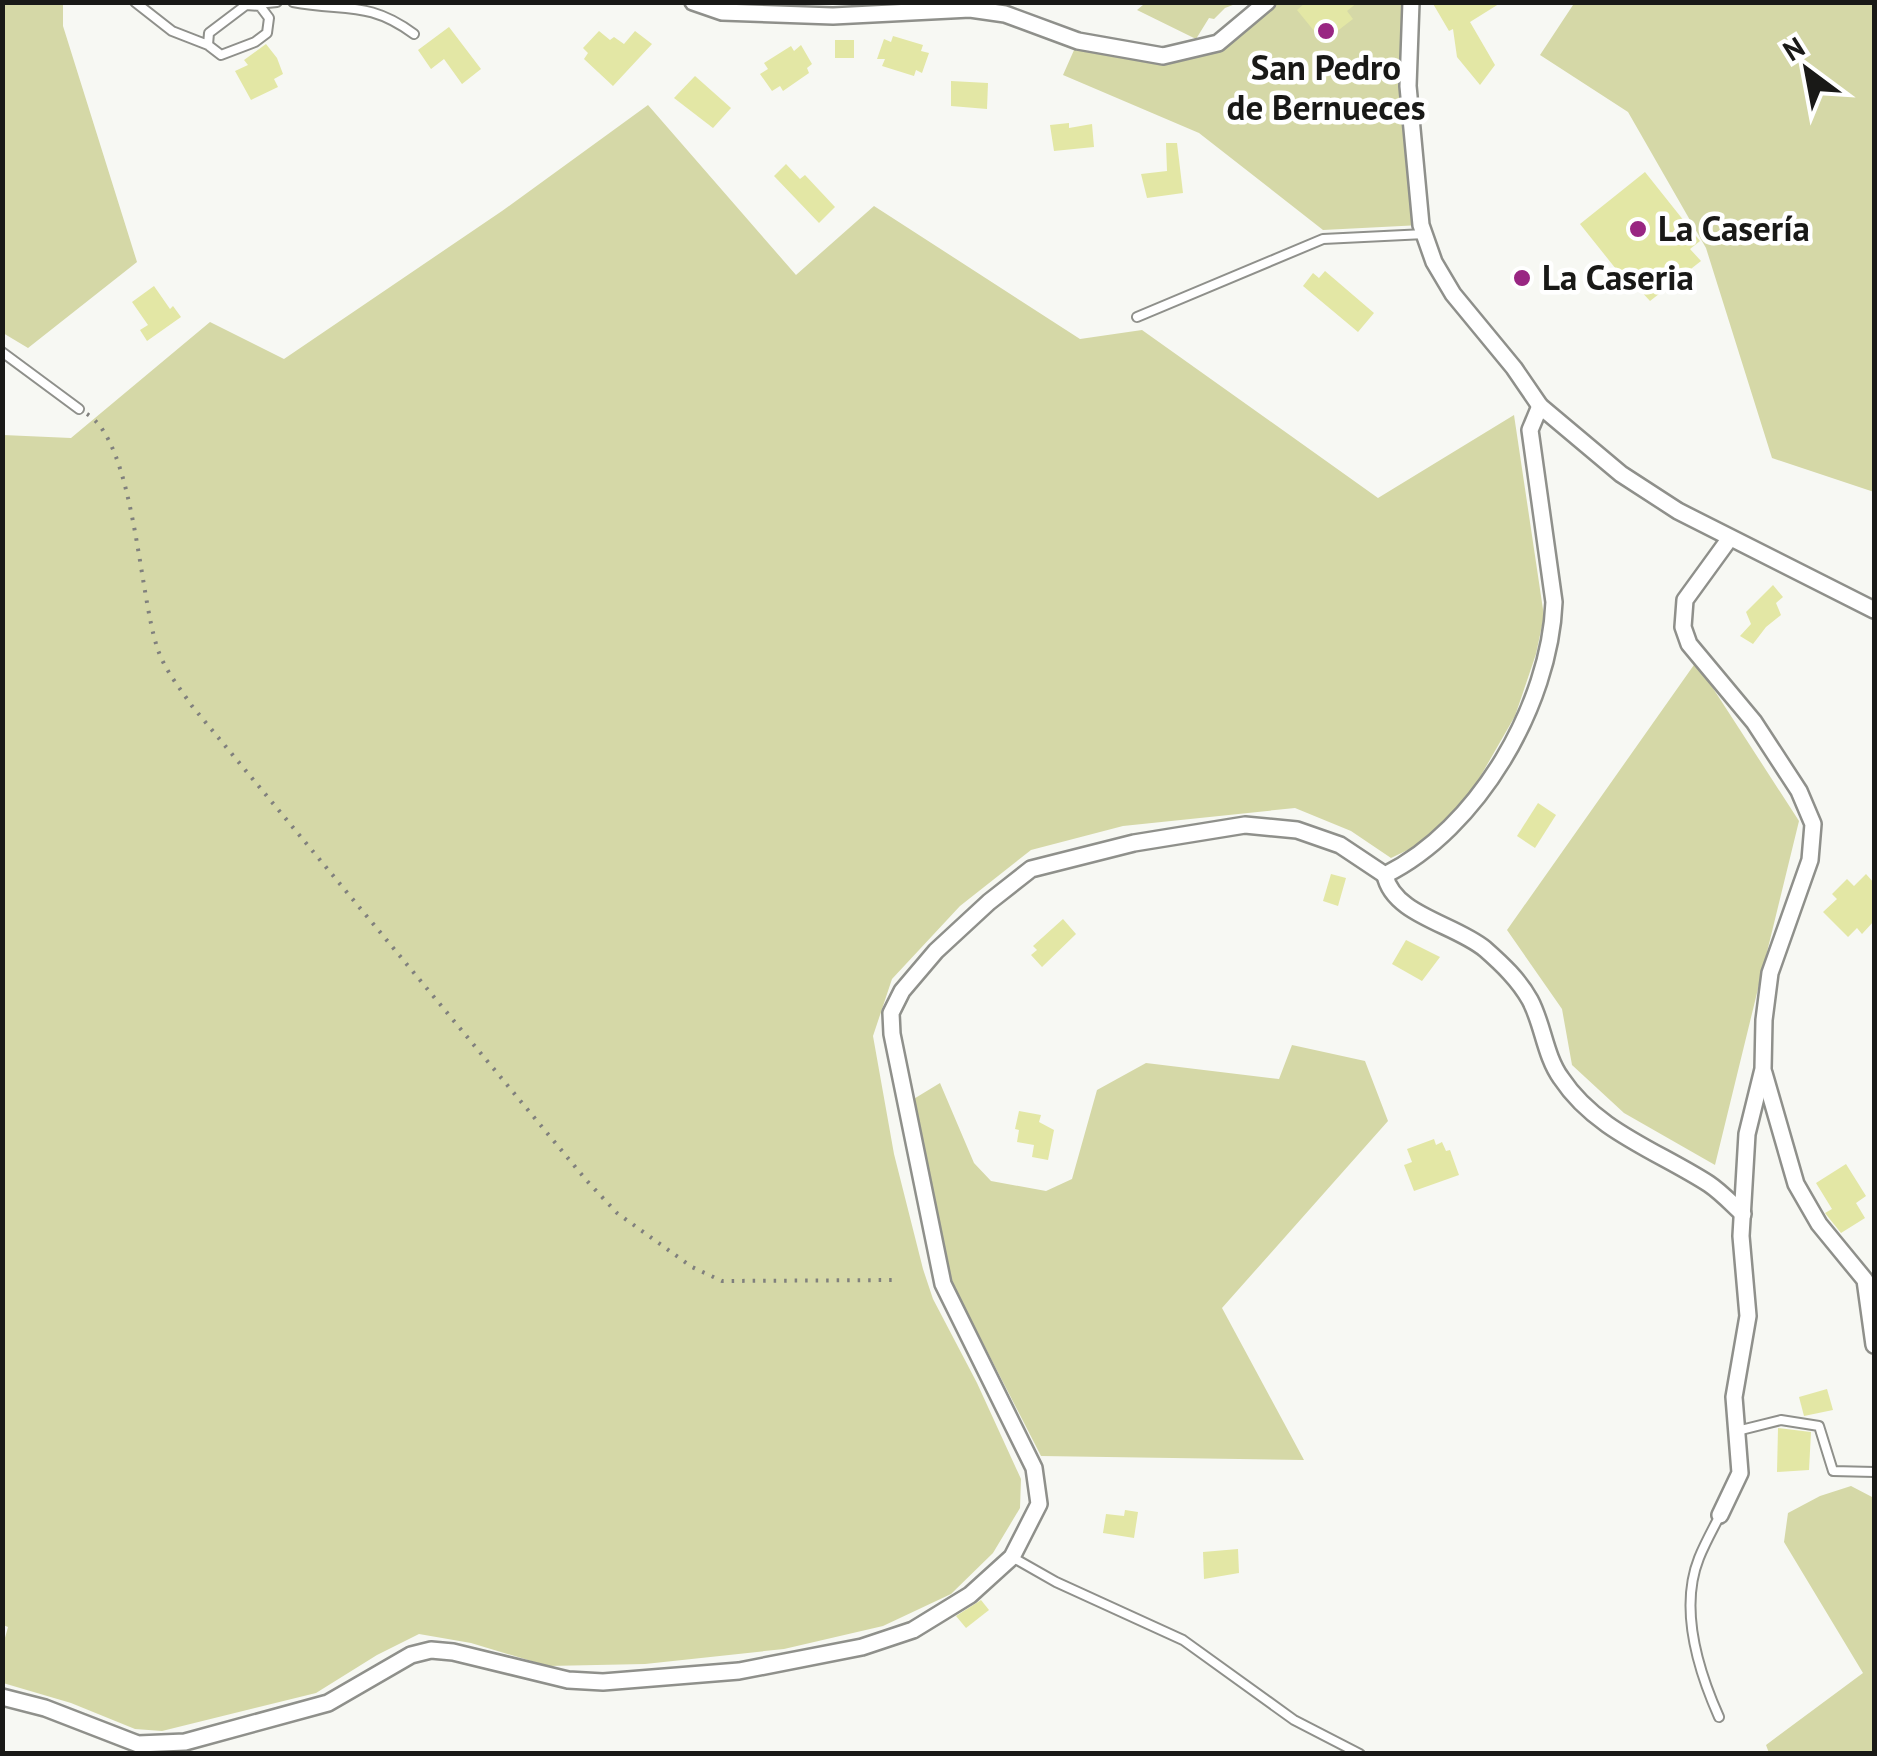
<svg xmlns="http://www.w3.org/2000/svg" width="1877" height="1756" font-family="'PT Sans',sans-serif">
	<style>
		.green { fill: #d5d8a7 }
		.building { fill: #e3e7a5 }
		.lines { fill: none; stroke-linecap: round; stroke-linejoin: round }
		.lane-casing { stroke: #8f908b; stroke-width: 12 }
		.street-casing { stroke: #8f908b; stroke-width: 20 }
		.path { stroke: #80807d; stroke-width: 4; stroke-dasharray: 2.5 8; stroke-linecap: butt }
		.lane { stroke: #fff; stroke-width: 8 }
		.street { stroke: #fff; stroke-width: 15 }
		.poi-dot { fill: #992682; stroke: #fff; stroke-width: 4 }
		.labels { text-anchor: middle; stroke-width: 9; stroke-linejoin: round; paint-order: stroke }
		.poi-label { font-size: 35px; font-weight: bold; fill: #191917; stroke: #fff; text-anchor: start }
	</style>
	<rect width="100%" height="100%" fill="#f7f8f3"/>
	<g class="green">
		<path d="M3,2L63,3V26L137,262L28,348L3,333Z"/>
		<path d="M1575,2L1874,3V492L1772,458L1706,248L1628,112L1540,55Z"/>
		<path d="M1141,3H1238L1225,8L1214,19L1209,18L1196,39L1137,10L1143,5Z"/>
		<path d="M1267,3H1411L1421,225L1323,230L1199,133L1063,75L1078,41L1163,56L1196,50Z"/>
		<path d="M648,105L796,275L874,206L1080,339L1142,330L1378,498L1514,415L1544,616L1536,654L1515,716L1468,798L1416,846L1391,858L1351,831L1295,808L1123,826L1031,850L960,906L892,979L873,1036L894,1154L923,1269L933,1299L977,1383L1021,1479L1020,1508L993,1553L951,1594L883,1626L784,1649L645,1664L548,1666L471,1643L419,1634L377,1655L316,1693L162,1731L135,1729L71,1703L3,1683V1645L8,1627L3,1625V435L71,438L210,322L284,359L502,211Z"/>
		<path d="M1696,662L1799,821L1715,1165L1624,1113L1572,1065L1562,1009L1507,930Z"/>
		<path d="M1292,1045L1365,1061L1388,1121L1222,1308L1304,1460L1041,1456L950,1279L912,1100L940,1083L974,1163L991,1181L1046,1191L1072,1179L1097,1090L1146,1063L1279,1079Z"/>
		<path d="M1851,1486L1874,1498V1753H1769L1766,1745L1863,1673L1784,1542L1788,1513L1820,1496Z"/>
	</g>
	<g class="building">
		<path d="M1306,2H1358L1347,11L1353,19L1323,42L1297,10Z"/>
		<path d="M1432,2H1502L1470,22L1495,65L1480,85L1457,57L1453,29L1449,31Z"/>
		<path d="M449,27L481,69L462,84L444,59L431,69L418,50Z"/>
		<path d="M599,31L610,40L614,37L624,44L635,31L652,44L613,86L584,59L588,53L583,48Z"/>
		<path d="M893,36L923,45L921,51L929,53L922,73L916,70L914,76L882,66L885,59H877L884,39L891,42Z"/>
		<rect x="835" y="40" width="19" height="18"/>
		<path d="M266,44L277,58L283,74L274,79L278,87L251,100L235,71L248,65L244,60Z"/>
		<path d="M801,45L812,64L807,68L809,73L783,91L780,86L772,91L760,74L768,69L764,63L791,46L794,51Z"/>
		<path d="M695,76L731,108L713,128L674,98Z"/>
		<path d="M951,81L988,83L987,109L951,106Z"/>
		<path d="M1069,123V128L1092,124L1094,147L1054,151L1050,125Z"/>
		<path d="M1166,143H1177L1183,193L1147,198L1141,174L1167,171Z"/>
		<path d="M786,164L800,179L805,175L835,207L819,223L774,176Z"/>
		<path d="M1645,172L1700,241L1690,249L1701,261L1650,301L1628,277L1616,285L1606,275L1616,269L1580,224Z"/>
		<path d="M1325,271L1374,313L1358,332L1303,286L1313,273L1319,278Z"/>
		<path d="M154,286L170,309L173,306L181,317L147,341L140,330L148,325L132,302Z"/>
		<path d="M1773,585L1783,597L1776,603L1781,615L1766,627L1753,644L1740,636L1751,624L1746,612Z"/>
		<path d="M1538,803L1556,815L1535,848L1517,836Z"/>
		<path d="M1331,874L1346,878L1338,906L1323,901Z"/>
		<path d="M1866,874L1874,883V921L1862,934L1857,928L1848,937L1823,912L1837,899L1832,894L1847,879L1854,886Z"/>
		<path d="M1063,919L1076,934L1042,967L1031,955L1037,950L1033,946Z"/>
		<path d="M1406,940L1440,957L1422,981L1392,964Z"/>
		<path d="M1019,1111L1041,1115L1039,1122L1054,1130L1048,1160L1032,1157L1034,1145L1017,1142L1019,1130L1015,1129Z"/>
		<path d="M1434,1139L1436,1145L1442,1142L1446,1151L1450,1150L1459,1175L1414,1191L1404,1165L1412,1162L1407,1149Z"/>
		<path d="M1846,1164L1866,1196L1856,1203L1865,1218L1841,1233L1825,1213L1832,1209L1816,1183Z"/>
		<path d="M1827,1389L1833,1410L1804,1416L1799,1397Z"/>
		<path d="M1778,1428L1811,1432L1809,1470L1777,1472Z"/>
		<path d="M1125,1510L1138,1512L1134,1538L1103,1533L1106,1514L1124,1516Z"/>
		<path d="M1238,1549L1239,1573L1204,1579L1203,1552Z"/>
		<path d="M981,1600L989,1610L966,1628L956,1616Z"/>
	</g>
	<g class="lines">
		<g class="lane-casing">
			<g id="lane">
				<path d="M135,2L172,31L208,45L221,55L255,42L267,33L269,18L260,6L246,5L209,33L208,45"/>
				<path d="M293,2C344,12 368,0 414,34"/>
				<path d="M257,4L277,2"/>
				<path d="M1137,317L1323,239L1425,234"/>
				<path d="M2,352L79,409"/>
				<path d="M1737,1431L1781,1420L1819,1426L1833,1471L1874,1472"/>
				<path d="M1012,1557L1056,1582L1183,1640L1294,1720L1360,1754"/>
				<path d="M1719,1717C1698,1670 1679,1608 1699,1558C1705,1543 1713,1529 1720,1515"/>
			</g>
		</g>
		<g class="street-casing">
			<g id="street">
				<path d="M693,2L722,12L833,16L970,9L1005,14L1078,41L1163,56L1218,43L1267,2"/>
				<path d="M1411,2L1408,86L1421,225L1434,262L1453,294L1514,368L1540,406L1621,474L1678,511L1874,610"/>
				<path d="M1385,875C1393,915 1455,924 1485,949C1502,964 1519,980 1530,1000C1543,1024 1545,1056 1561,1078C1596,1131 1658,1151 1709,1184C1721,1192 1732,1204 1743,1214"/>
				<path d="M1764,1073L1796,1184L1819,1224L1865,1280L1874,1345"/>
				<path d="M1720,1515L1740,1473L1734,1397L1748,1316L1741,1236L1747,1134L1763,1069L1764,1020L1770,973L1810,860L1813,824L1799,791L1754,722L1689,644L1683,627L1685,600L1730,538"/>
				<path d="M2,1697L45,1708L138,1744L185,1742L328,1703L411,1655L431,1650L453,1652L568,1680L603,1682L739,1671L862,1647L913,1630L970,1595L1012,1557L1039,1504L1034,1468L943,1284L892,1034L891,1013L902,991L936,951L989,902L1031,869L1134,843L1245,825L1297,830L1340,845L1385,875C1478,829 1550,705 1554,602L1530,430L1540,406"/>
			</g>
		</g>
		<path class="path" d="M87,414C134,443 139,592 157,647C164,669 179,687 192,706L587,1181L617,1213L692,1267L722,1281L899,1280"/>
		<use href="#lane" class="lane"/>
		<use href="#street" class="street"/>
	</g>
	<g class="poi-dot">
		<circle cx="1326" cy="31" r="10"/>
		<circle cx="1638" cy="229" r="10"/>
		<circle cx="1522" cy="278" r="10"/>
	</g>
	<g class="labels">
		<g class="poi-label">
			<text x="1326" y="80" text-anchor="middle">San Pedro<tspan x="1326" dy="40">de Bernueces</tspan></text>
			<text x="1658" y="241">La Casería</text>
			<text x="1542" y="290">La Caseria</text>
		</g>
	</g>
	<rect width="1877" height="1756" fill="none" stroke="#191917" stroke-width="10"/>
	<g transform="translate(1807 70) rotate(328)" stroke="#ffffff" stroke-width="8" paint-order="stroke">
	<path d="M0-8L18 38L0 25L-18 38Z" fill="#191917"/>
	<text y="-15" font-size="28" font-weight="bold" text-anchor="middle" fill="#191917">N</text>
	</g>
</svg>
